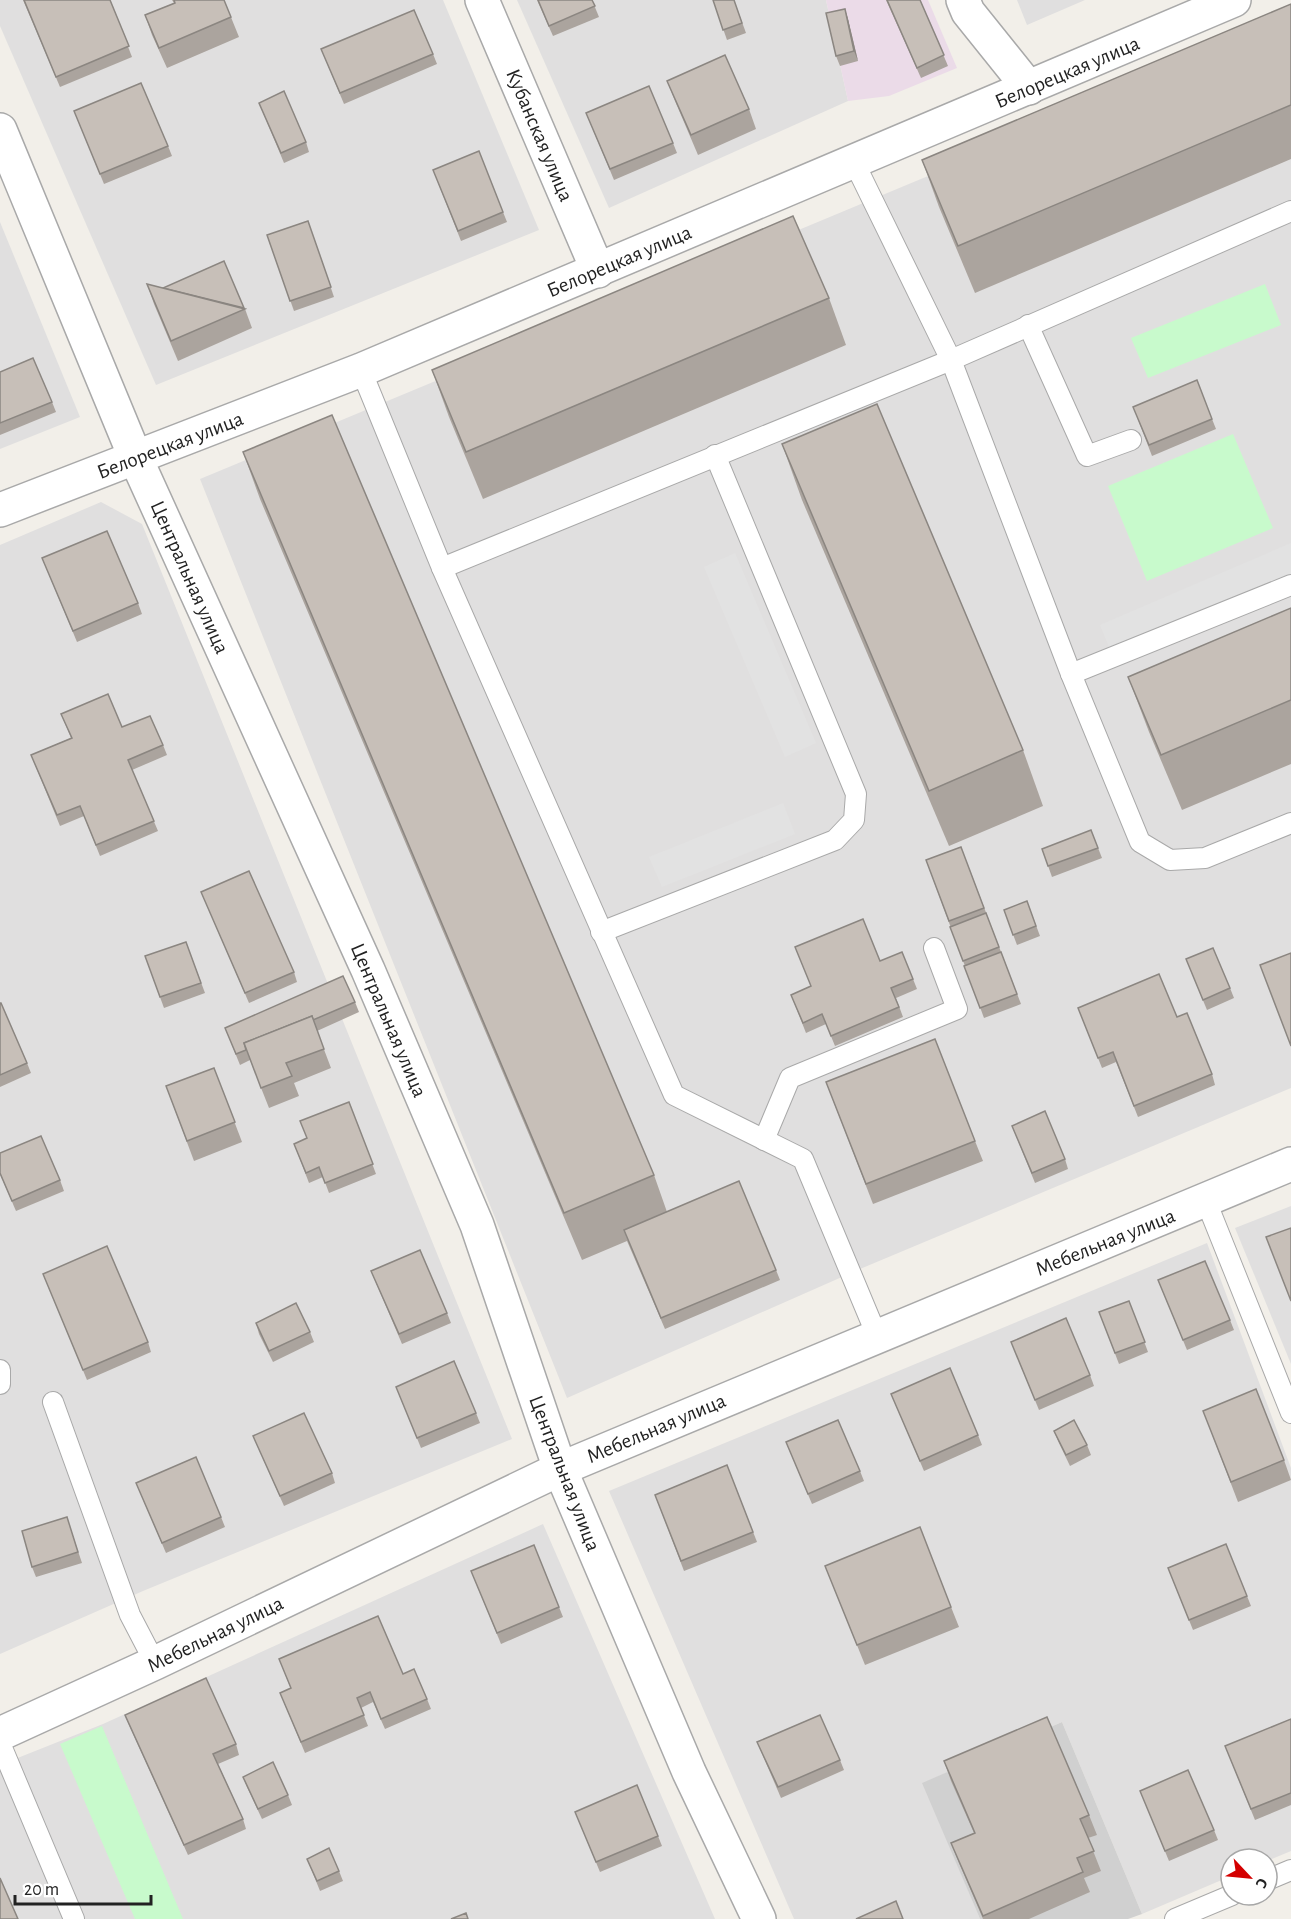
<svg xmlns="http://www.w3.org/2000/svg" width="1291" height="1919" font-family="'Alegreya Sans',sans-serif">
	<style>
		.residential { fill: #e0dfdf }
		.industrial { fill: #ebdbe8 }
		.religious { fill: #d0d0d0 }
		.park { fill: #c8facc }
		.parking { fill: #e2e2e2 }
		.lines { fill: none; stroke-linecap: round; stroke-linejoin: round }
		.lane-casing { stroke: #a9a9a9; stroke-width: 22 }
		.street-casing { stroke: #a9a9a9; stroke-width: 36 }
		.lane { stroke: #fff; stroke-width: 20 }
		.street { stroke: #fff; stroke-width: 33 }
		.wall { fill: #aba49e }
		.shaded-wall { fill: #8b8681 }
		.building { fill: #c7bfb8; stroke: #8b8681; stroke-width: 1.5 }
		.labels { text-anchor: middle; stroke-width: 6; stroke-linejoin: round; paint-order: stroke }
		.street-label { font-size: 21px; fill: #222; stroke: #fff }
	</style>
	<rect width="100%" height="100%" fill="#f2efe9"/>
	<g class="residential">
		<path d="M0,0H443L539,230L156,385L0,26Z"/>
		<path d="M517,0H826L848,101L609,208Z"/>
		<path d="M1017,0H1085L1027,25Z"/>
		<path d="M1291,25V1088L860,1269L567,1398L200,479Z"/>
		<path d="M0,222L80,417L0,449Z"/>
		<path d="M101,502L142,524L512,1439L143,1591L0,1654V545Z"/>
		<path d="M1291,1206V1364L1235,1228Z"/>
		<path d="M1207,1243L1291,1468V1851L1267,1861V1859H1231V1876L1142,1914L1062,1722L923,1783L980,1919H794L609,1491Z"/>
		<path d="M543,1524L715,1919H0V1765L103,1724Z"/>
	</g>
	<path class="industrial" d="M826,0H928L957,68L889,96L848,101Z"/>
	<path class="religious" d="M1062,1722L1142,1914L1128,1919H980L922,1783Z"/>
	<g class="park">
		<path d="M1265,284L1281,325L1148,378L1131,338Z"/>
		<path d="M1233,434L1273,528L1147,581L1108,486Z"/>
		<path d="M102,1726L183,1919H135L60,1744Z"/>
	</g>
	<g class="parking">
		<path d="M1291,543V578L1112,654L1100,625Z"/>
		<path d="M735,553L816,743L785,757L704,567Z"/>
		<path d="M783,803L795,834L662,887L649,857Z"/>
	</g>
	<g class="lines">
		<g class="lane-casing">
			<g id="lane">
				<path d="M854,162L951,360L1071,674L1140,842L1170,860L1205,858L1291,823"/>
				<path d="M1028,325L1087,456L1131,440"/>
				<path d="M361,370L442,568L674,1095L803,1159L877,1336"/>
				<path d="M442,568L951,360L1291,211"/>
				<path d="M1071,674L1291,585"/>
				<path d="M601,932L835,840L854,820L856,794L715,455"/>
				<path d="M764,1140L790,1078L957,1009L934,948"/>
				<path d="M1206,1201L1291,1413"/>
				<path d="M0,1370V1384"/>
				<path d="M53,1402L130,1615L155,1663"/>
				<path d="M0,1743L74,1919"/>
				<path d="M1267,1880L1291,1870"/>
				<path d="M1175,1919L1232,1895"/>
			</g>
		</g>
		<g class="street-casing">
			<g id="street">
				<path d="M482,0L598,271"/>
				<path d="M963,0L968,12L1029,88"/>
				<path d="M0,130L136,459L368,970L477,1225L560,1469L689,1772L759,1919"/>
				<path d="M0,510L361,370L1234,0"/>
				<path d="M0,1734L155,1663L560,1469L1291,1164"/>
			</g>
		</g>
		<use href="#lane" class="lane"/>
		<use href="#street" class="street"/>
	</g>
	<g class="wall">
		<path d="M23,0H110L132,57L60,87Z"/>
		<path d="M172,0H224L239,37L167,68L152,35L145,15L174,3Z"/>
		<path d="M537,0H592L599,17L553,36Z"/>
		<path d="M713,0H734L746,33L727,40Z"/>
		<path d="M886,0H920L948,66L921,78Z"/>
		<path d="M1291,4V159L975,293L939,207L922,160Z"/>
		<path d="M845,9L848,19L858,61L840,66L836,56Z"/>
		<path d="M321,49L433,54L437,64L344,104Z"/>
		<path d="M667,81L749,109L756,129L698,155L675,101Z"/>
		<path d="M259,103L306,142L309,152L284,163Z"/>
		<path d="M74,111L168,146L172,156L104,184Z"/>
		<path d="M586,113L673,143L677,153L614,180Z"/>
		<path d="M437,180L503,212L507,222L461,241Z"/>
		<path d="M308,221L334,297L294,311L267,235Z"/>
		<path d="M147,284L245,309L252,328L178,361L154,304Z"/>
		<path d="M829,298L846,345L483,499L449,417L432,370Z"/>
		<path d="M0,372L52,402L56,412L0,435Z"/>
		<path d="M1137,417L1212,419L1216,429L1152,456Z"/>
		<path d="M782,444L1023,750L1043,806L949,846L802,500Z"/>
		<path d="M243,452L654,1175L667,1212L776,1270L780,1280L665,1329L627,1241L582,1260L260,499Z"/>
		<path d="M42,558L138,603L142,614L77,642Z"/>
		<path d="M1291,608V764L1182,810L1149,732L1128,677Z"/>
		<path d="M61,714L122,727L163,745L167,755L132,770L158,831L100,856L84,816L60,826L31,755L71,738Z"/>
		<path d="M1091,830L1102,858L1052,877L1042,849Z"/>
		<path d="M961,847L1021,1004L984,1018L926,860Z"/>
		<path d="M201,892L294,972L297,982L249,1003Z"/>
		<path d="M1027,901L1040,936L1017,945L1004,910Z"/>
		<path d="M186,942L205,993L164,1008L145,956Z"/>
		<path d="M795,947L880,961L913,979L917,989L896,998L903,1017L835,1046L826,1024L806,1033L795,1005L791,995L811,986Z"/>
		<path d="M1186,959L1230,988L1234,998L1207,1010Z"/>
		<path d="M355,1002L359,1012L317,1031L331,1068L294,1083L299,1096L269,1108L250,1060L240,1065L225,1028Z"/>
		<path d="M0,1003L27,1063L31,1073L0,1087Z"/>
		<path d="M1177,1017L1212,1074L1215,1085L1138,1117L1116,1062L1102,1068L1082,1018Z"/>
		<path d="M214,1068L242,1142L194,1161L166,1086Z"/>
		<path d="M826,1082L975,1141L983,1161L873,1204Z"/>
		<path d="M349,1102L376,1174L329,1193L323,1177L309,1183L294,1144L307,1139Z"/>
		<path d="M1012,1126L1065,1159L1068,1169L1035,1183Z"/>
		<path d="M0,1153L60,1180L64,1191L16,1211L0,1174Z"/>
		<path d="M371,1271L447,1313L451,1323L402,1344Z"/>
		<path d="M43,1274L148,1342L151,1352L87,1380Z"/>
		<path d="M1158,1280L1230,1320L1234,1330L1187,1350Z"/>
		<path d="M1129,1301L1148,1352L1119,1364L1099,1312Z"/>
		<path d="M256,1323L310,1332L314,1342L273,1362L259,1334Z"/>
		<path d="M1011,1342L1090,1375L1094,1386L1039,1410Z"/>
		<path d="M396,1387L476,1413L480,1423L421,1448Z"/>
		<path d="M891,1394L978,1435L982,1445L924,1471Z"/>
		<path d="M1203,1411L1284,1460L1291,1480L1238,1502Z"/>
		<path d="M1054,1431L1087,1445L1091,1455L1070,1466L1058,1441Z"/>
		<path d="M253,1436L332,1473L335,1483L284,1506Z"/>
		<path d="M786,1442L860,1471L864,1481L812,1504Z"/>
		<path d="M727,1465L757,1542L684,1571L655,1495Z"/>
		<path d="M136,1483L221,1517L225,1527L166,1553Z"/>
		<path d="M70,1527L82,1563L36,1577L32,1567Z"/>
		<path d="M825,1566L951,1607L959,1627L865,1665Z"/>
		<path d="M471,1571L559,1607L563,1617L501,1644Z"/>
		<path d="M1172,1578L1247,1596L1251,1606L1193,1630Z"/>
		<path d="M279,1659L403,1674L427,1699L431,1709L385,1729L373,1702L361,1708L368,1726L305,1753L280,1693L291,1689Z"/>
		<path d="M125,1715L236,1744L239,1755L218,1764L243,1819L246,1829L188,1855L129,1725Z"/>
		<path d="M1291,1719V1805L1255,1820L1225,1746Z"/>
		<path d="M757,1742L840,1760L844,1770L781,1798Z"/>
		<path d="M944,1761L1089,1815L1097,1835L1088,1838L1101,1871L1084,1878L1090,1892L1029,1919H983L959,1863L951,1843L974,1833L951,1781Z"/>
		<path d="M243,1777L288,1795L292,1805L262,1819L247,1787Z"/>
		<path d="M1140,1791L1214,1830L1218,1840L1169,1861Z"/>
		<path d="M575,1812L658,1836L662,1846L600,1872Z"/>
		<path d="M307,1859L339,1871L343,1881L320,1891Z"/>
	</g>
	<path class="shaded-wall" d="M845,9L848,19L858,61L854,51Z"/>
	<g class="building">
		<path d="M24,0H110L129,46L56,77Z"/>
		<path d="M174,0H224L231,17L159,48L145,15L175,3Z"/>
		<path d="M538,0H592L595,6L549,26Z"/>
		<path d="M713,0H734L742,23L723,30Z"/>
		<path d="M887,0H920L944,55L917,68Z"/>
		<path d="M1291,4V105L958,246L922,160Z"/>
		<path d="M845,9L854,51L836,56L826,13Z"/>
		<path d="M414,10L433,54L340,93L321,49Z"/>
		<path d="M725,55L749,109L691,135L667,81Z"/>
		<path d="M141,83L168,146L100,174L74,111Z"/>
		<path d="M649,86L673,143L610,169L586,113Z"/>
		<path d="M284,91L306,142L281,153L259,103Z"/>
		<path d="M479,151L503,212L458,231L433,170Z"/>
		<path d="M793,216L829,298L466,452L432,370Z"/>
		<path d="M308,221L331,287L290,301L267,235Z"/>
		<path d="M224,261L244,308L163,288Z"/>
		<path d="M147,284L245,309L171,341Z"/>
		<path d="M33,358L52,402L0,423V372Z"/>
		<path d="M1197,380L1212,419L1149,445L1133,407Z"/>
		<path d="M877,404L1023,750L929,791L782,444Z"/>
		<path d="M332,415L654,1175L564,1213L243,452Z"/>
		<path d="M107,531L138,603L73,631L42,558Z"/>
		<path d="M1291,608V700L1161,755L1128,677Z"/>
		<path d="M108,694L122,727L150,716L163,745L128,760L154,821L96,845L80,806L57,815L31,755L72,738L61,714Z"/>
		<path d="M1091,830L1098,848L1048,866L1042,849Z"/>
		<path d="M961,847L984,908L949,921L926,860Z"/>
		<path d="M249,871L294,972L245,993L201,892Z"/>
		<path d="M1027,901L1036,926L1013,935L1004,910Z"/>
		<path d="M986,913L999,947L963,961L950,927Z"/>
		<path d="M863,919L880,961L902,952L913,979L891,988L899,1007L831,1036L822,1014L803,1023L791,995L811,986L795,947Z"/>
		<path d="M186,942L201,983L160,997L145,956Z"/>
		<path d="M1213,948L1230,988L1203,1000L1186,959Z"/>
		<path d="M1001,952L1017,994L980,1008L964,966Z"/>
		<path d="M1291,953V1046L1260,965Z"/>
		<path d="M1159,974L1177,1017L1187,1013L1212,1074L1134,1106L1113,1052L1098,1058L1078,1008Z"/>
		<path d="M343,976L355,1002L313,1020L312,1016L244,1043L246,1050L236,1054L225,1028Z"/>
		<path d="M0,1003H1L27,1063L0,1075Z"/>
		<path d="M312,1016L324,1049L286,1063L292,1076L261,1088L244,1043Z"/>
		<path d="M935,1039L975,1141L866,1184L826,1082Z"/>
		<path d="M214,1068L235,1122L187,1141L166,1086Z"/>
		<path d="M349,1102L373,1164L325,1183L319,1167L306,1173L294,1144L307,1138L300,1121Z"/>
		<path d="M1045,1111L1065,1159L1032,1173L1012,1126Z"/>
		<path d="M41,1136L60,1180L12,1201L0,1173V1153Z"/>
		<path d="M739,1181L776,1270L661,1318L624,1230Z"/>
		<path d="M1291,1228V1301L1266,1237Z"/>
		<path d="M107,1246L148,1342L83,1370L43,1274Z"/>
		<path d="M420,1250L447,1313L399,1334L371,1271Z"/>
		<path d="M1205,1261L1230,1320L1183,1340L1158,1280Z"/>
		<path d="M1129,1301L1145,1342L1115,1353L1099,1312Z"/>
		<path d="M296,1303L310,1332L269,1351L256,1323Z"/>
		<path d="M1066,1318L1090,1375L1035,1400L1011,1342Z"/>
		<path d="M454,1361L476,1413L417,1438L396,1387Z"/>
		<path d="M950,1368L978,1435L920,1461L891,1394Z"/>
		<path d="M1256,1389L1284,1460L1231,1482L1203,1411Z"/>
		<path d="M304,1413L332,1473L280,1496L253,1436Z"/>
		<path d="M838,1420L860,1471L808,1494L786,1442Z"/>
		<path d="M1074,1420L1087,1445L1066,1455L1054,1431Z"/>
		<path d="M196,1457L221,1517L162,1543L136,1483Z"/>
		<path d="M727,1465L753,1532L681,1561L655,1495Z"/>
		<path d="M67,1517L78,1552L32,1567L22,1531Z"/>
		<path d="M920,1527L951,1607L857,1645L825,1566Z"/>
		<path d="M1226,1544L1247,1596L1189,1620L1168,1568Z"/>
		<path d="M534,1545L559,1607L497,1633L471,1571Z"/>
		<path d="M378,1616L403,1674L414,1669L427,1699L381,1719L370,1692L357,1698L364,1715L301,1742L280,1693L291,1688L279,1659Z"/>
		<path d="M206,1678L236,1744L213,1754L243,1819L184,1845L125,1715Z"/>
		<path d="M820,1715L840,1760L778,1787L757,1742Z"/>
		<path d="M1047,1717L1089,1815L1080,1819L1094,1851L1077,1858L1083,1872L983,1916L951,1843L975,1833L944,1761Z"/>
		<path d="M1291,1719V1793L1251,1809L1225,1746Z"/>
		<path d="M273,1762L288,1795L258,1809L243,1777Z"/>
		<path d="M1188,1770L1214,1830L1165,1851L1140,1791Z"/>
		<path d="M637,1785L658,1836L596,1862L575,1812Z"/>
		<path d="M329,1848L339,1871L317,1881L307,1859Z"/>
		<path d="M0,1878L18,1919H0Z"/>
		<path d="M896,1901L903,1919H856Z"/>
		<path d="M466,1913L468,1919H451Z"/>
	</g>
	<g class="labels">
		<g class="street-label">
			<text transform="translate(1067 72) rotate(-23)" y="7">Белорецкая улица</text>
			<text transform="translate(540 135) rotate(67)" y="7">Кубанская улица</text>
			<text transform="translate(619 261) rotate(-23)" y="7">Белорецкая улица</text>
			<text transform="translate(170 445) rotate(-21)" y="7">Белорецкая улица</text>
			<text transform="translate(190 577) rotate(66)" y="7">Центральная улица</text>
			<text transform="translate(389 1020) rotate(67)" y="7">Центральная улица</text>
			<text transform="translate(1105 1242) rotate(-22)" y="7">Мебельная улица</text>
			<text transform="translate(656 1428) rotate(-23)" y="7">Мебельная улица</text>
			<text transform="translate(565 1473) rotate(69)" y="7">Центральная улица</text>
			<text transform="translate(215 1634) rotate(-26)" y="7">Мебельная улица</text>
		</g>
	</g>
	<g transform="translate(1249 1877) rotate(116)"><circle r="28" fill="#ffffff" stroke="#a7a7a7" stroke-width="1.5"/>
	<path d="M0-4.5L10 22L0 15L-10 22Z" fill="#d40000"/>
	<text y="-9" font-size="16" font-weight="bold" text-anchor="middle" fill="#222222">С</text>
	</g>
	<path d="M15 1895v9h136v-9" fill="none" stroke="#222222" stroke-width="3"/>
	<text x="24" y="1895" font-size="18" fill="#222222" stroke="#ffffff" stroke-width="4.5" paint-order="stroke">20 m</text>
</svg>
